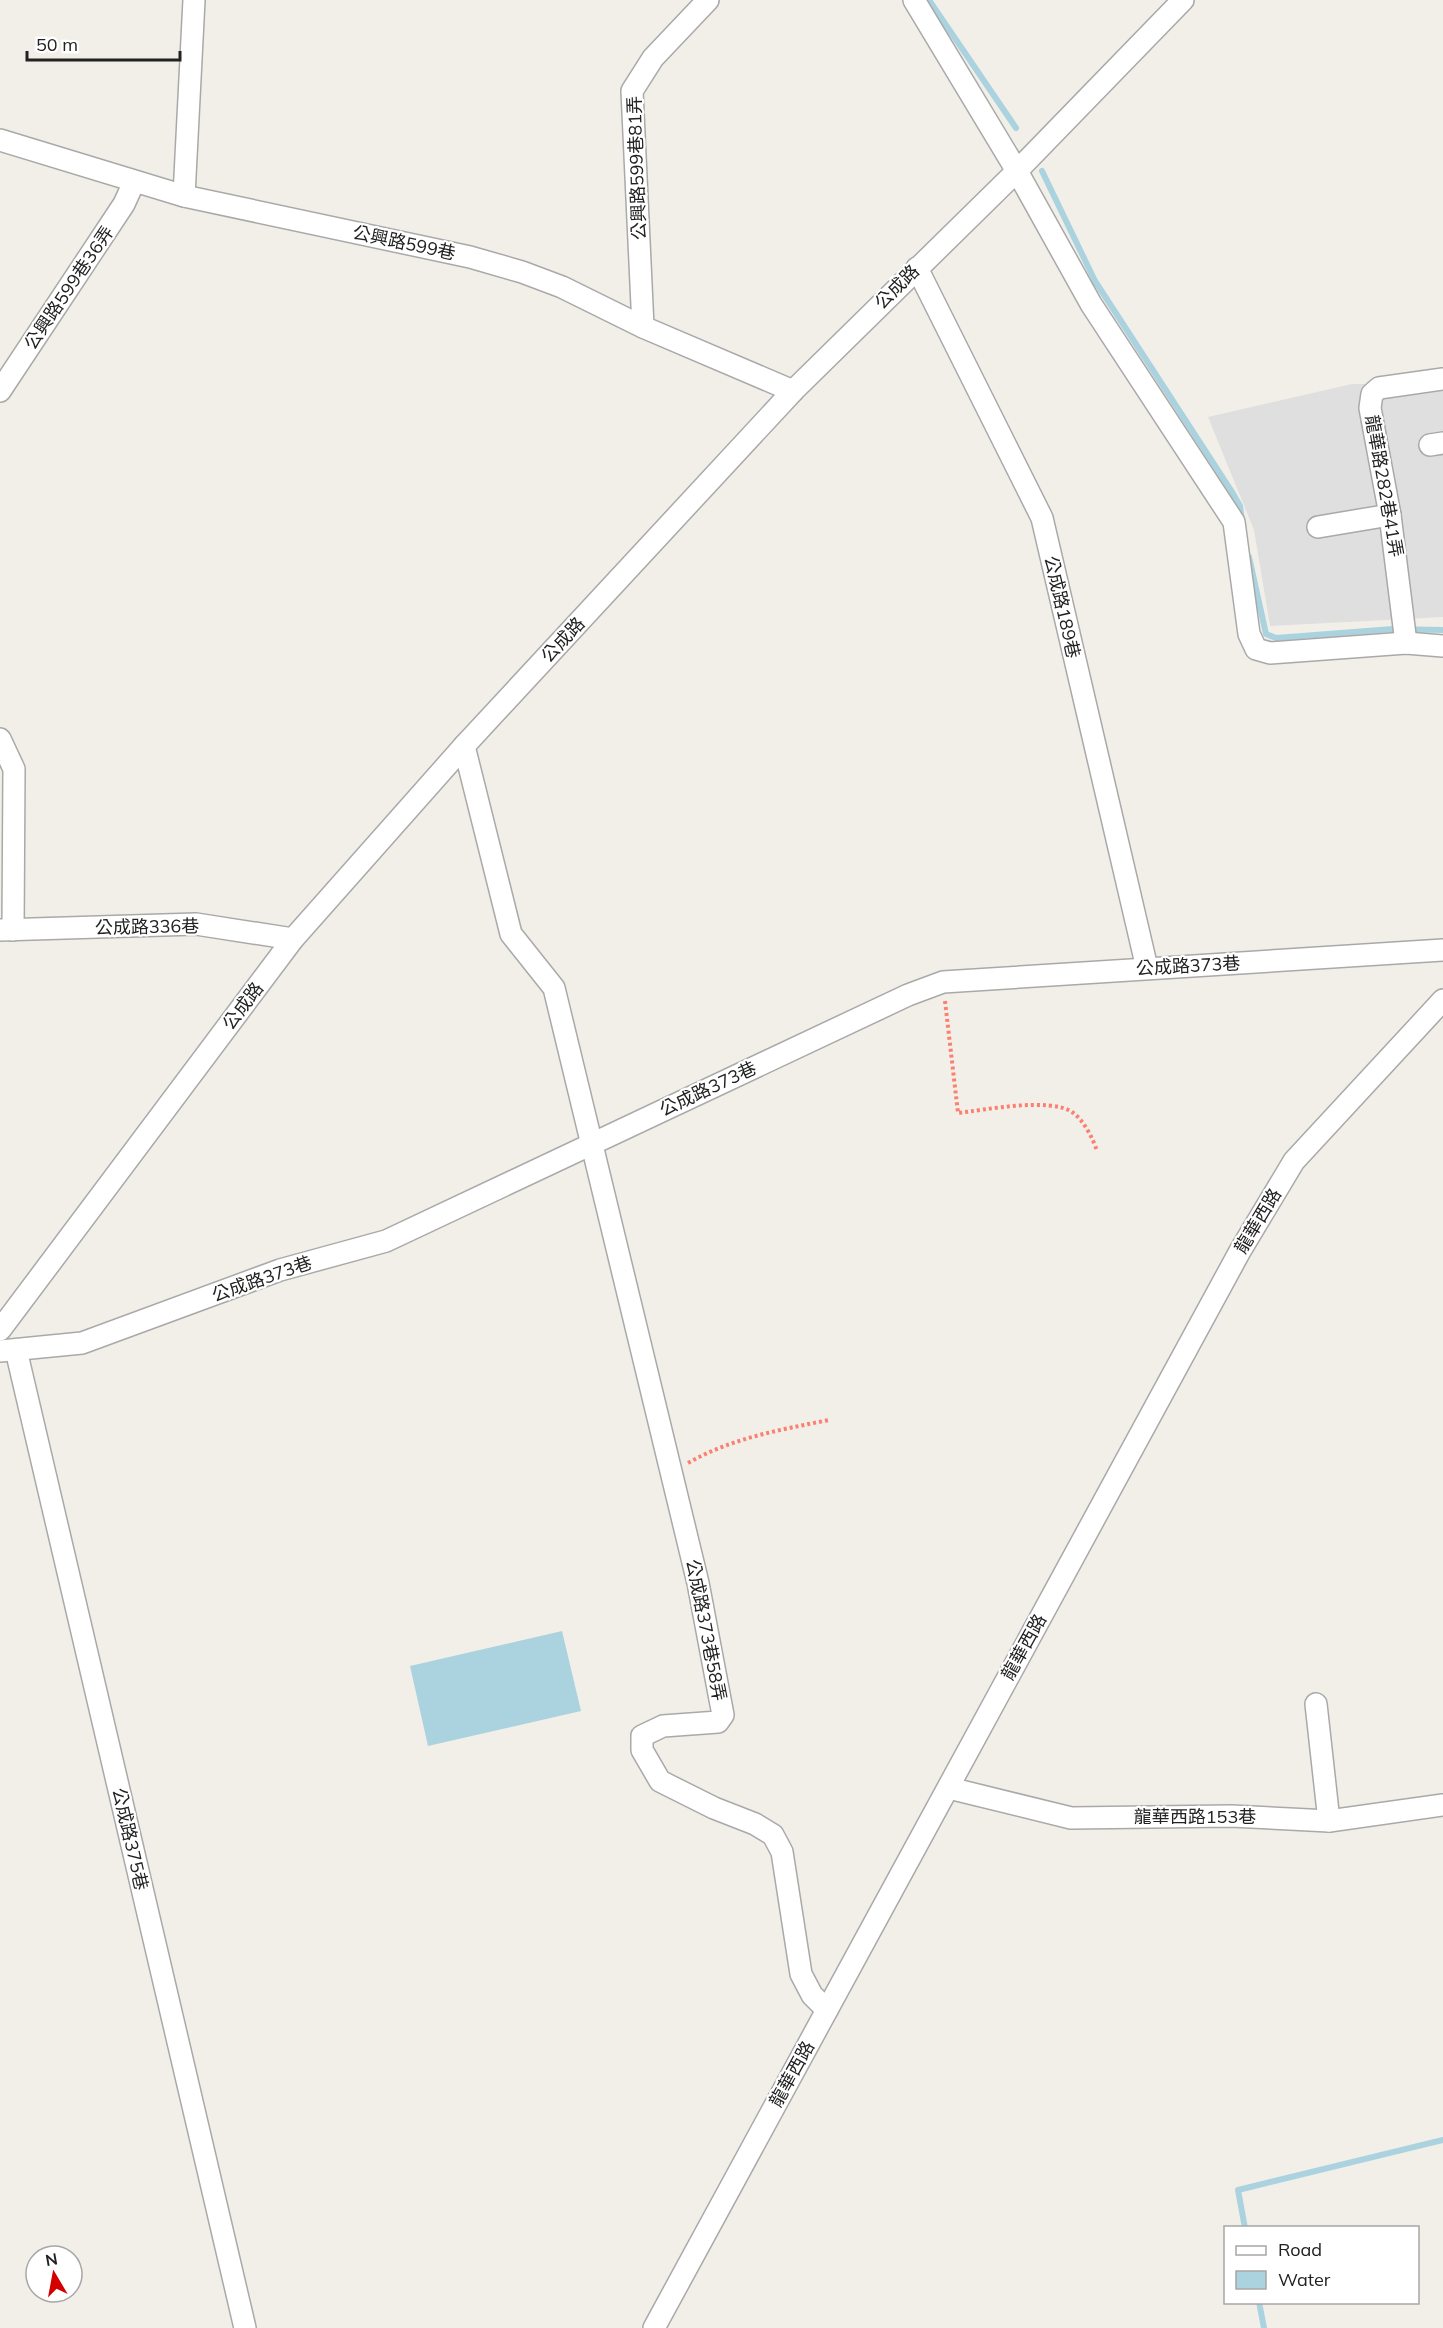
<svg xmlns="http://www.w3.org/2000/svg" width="1443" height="2328" font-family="Mulish,'Noto Sans TC',sans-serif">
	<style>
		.residential { fill: #e0dfdf }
		.water { fill: #aad3df }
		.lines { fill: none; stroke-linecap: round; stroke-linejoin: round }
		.stream { stroke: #aad3df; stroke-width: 6 }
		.minor-casing { stroke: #a9a9a9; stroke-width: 24 }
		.path { stroke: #fa8072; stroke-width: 4; stroke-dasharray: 3 3; stroke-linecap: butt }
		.minor { stroke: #fff; stroke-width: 21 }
		.labels { text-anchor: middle; stroke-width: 4.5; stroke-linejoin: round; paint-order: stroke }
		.street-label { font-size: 18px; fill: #222; stroke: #fff }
	</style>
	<rect width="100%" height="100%" fill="#f2efe9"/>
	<path class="residential" d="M1352,384H1443V617L1270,626L1254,530L1208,417Z"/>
	<path class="water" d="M562,1631L581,1711L428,1746L410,1666Z"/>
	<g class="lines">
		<g class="stream">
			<path d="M929,0L1016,128"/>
			<path d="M1042,171L1095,281L1232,492L1240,506L1242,521"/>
			<path d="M1249,557L1266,634L1276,638L1393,629L1443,630"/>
			<path d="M1245,2228L1238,2190L1443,2140"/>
			<path d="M1259,2302L1264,2328"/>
		</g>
		<g class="minor-casing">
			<g id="minor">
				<path d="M914,0L1017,171L1091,304L1234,522L1249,634L1256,649L1270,653L1406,643L1443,646"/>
				<path d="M0,140L184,196L470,257L522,272L562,287L643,327L793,391"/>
				<path d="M184,196L194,0"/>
				<path d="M917,268L1042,518L1147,968"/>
				<path d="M643,327L632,91L653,58L708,0"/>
				<path d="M0,391L124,204L134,182"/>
				<path d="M1430,445L1443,443"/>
				<path d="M1318,527L1390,515"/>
				<path d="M1406,643L1390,515L1370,408L1372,394L1379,388L1443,379"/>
				<path d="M0,739L14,769L13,930"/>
				<path d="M464,746L511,934L554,988L698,1583L723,1715L718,1722L663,1726L642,1736V1750L660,1781L714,1808L755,1824L773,1835L782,1852L801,1974L812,1995L827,2010"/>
				<path d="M0,930L196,924L293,939"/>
				<path d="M0,1330L293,939L464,746L793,391L1017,171L1183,0"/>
				<path d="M16,1350L245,2328"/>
				<path d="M0,1351L82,1343L280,1270L386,1241L908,995L943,982L1443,950"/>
				<path d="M1316,1704L1329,1821"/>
				<path d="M949,1788L1071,1818L1231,1816L1329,1821L1443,1805"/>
				<path d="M654,2328L1240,1251L1294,1161L1443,1000"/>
			</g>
		</g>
		<g class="path">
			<path d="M945,1001L958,1113C984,1110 1050,1097 1072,1112C1084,1120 1093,1139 1097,1151"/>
			<path d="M688,1463C732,1438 779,1430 829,1420"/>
		</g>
		<use href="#minor" class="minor"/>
	</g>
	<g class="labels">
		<g class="street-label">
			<text transform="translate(637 168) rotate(-92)" y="6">公興路599巷81弄</text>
			<text transform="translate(404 243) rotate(12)" y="6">公興路599巷</text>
			<text transform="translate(897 287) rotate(-45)" y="6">公成路</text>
			<text transform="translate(69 288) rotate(-56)" y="6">公興路599巷36弄</text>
			<text transform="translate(1384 486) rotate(80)" y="6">龍華路282巷41弄</text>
			<text transform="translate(1062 607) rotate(77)" y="6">公成路189巷</text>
			<text transform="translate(563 640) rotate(-47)" y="6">公成路</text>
			<text transform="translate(147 927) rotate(-1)" y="6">公成路336巷</text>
			<text transform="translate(1188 966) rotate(-3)" y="6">公成路373巷</text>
			<text transform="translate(243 1006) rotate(-53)" y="6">公成路</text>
			<text transform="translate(708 1089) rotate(-25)" y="6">公成路373巷</text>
			<text transform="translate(1258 1221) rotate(-59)" y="6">龍華西路</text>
			<text transform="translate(262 1279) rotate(-19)" y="6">公成路373巷</text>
			<text transform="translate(706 1630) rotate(79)" y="6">公成路373巷58弄</text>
			<text transform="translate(1024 1647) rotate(-61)" y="6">龍華西路</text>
			<text x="1195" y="1823">龍華西路153巷</text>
			<text transform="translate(130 1839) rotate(77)" y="6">公成路375巷</text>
			<text transform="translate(792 2074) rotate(-61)" y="6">龍華西路</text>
		</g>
	</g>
	<rect x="1224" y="2226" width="195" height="78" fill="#ffffff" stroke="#a7a7a7" stroke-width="1.5"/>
	<rect x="1236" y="2246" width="30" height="9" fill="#ffffff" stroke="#a7a7a7" stroke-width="1.5"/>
	<text x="1278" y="2256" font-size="18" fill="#222222">Road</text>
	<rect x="1236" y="2271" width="30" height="18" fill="#aad3df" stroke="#a7a7a7" stroke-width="1.5"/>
	<text x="1278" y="2286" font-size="18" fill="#222222">Water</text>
	<g transform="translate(54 2274) rotate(350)"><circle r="28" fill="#ffffff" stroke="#a7a7a7" stroke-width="1.5"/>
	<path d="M0-4.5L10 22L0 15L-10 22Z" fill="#d40000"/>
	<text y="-9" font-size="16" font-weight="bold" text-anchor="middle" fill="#222222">N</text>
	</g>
	<path d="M27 51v9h153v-9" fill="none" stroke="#222222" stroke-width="3"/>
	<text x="36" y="51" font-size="18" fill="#222222" stroke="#ffffff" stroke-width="4.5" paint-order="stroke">50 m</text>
</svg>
